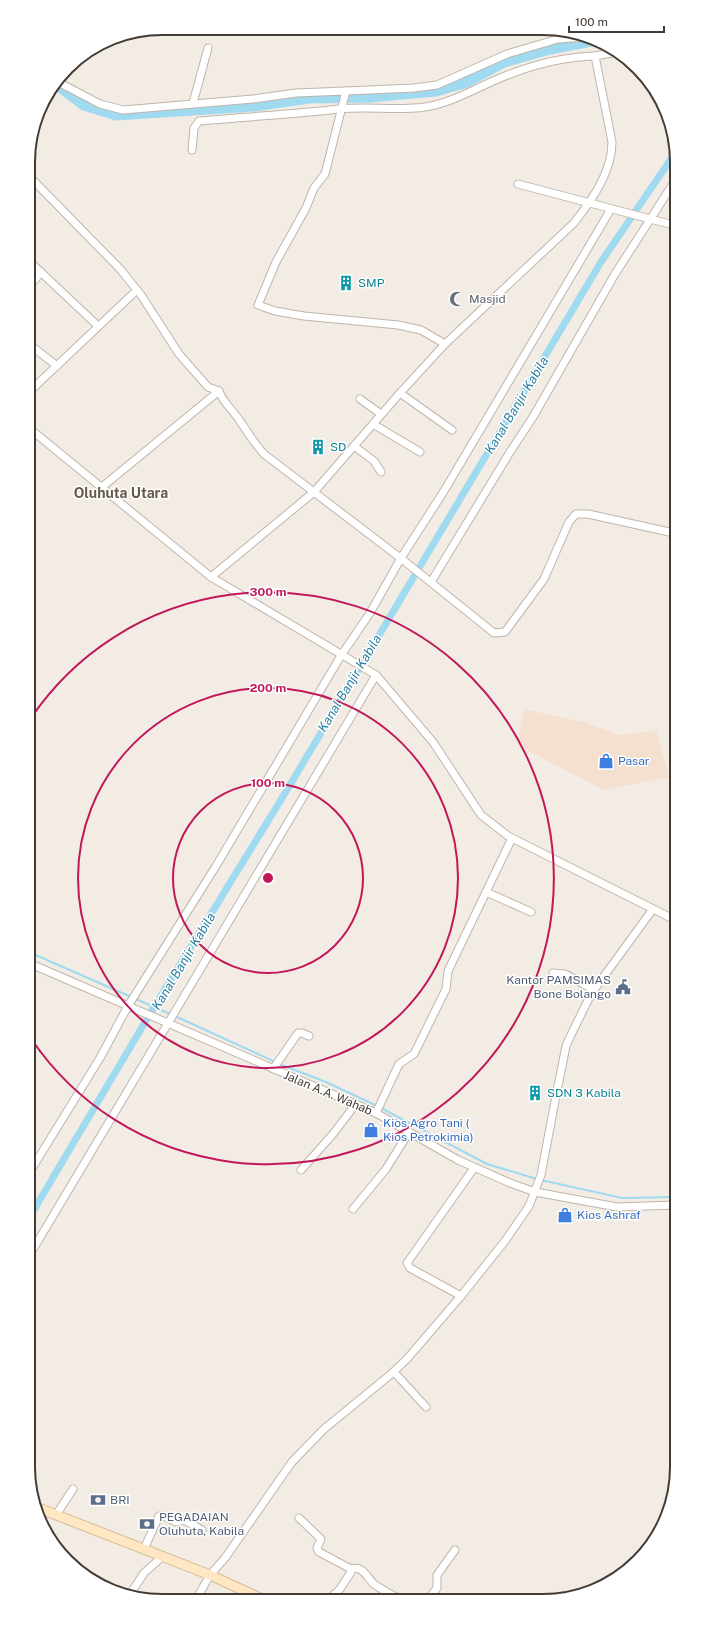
<svg xmlns="http://www.w3.org/2000/svg" width="705" height="1629" font-family="'Public Sans',sans-serif">
	<style>
		.commercial { fill: #f5dfce }
		.lines { fill: none; stroke-linecap: round; stroke-linejoin: round }
		.stream { stroke: #9fdaf0; stroke-width: 2 }
		.canal { stroke: #9fdaf0; stroke-width: 7 }
		.river { stroke: #9fdaf0; stroke-width: 11 }
		.street-casing { stroke: #c0b5aa; stroke-width: 9 }
		.secondary-casing { stroke: #d5bb96; stroke-width: 11 }
		.street { stroke: #fff; stroke-width: 7 }
		.secondary { stroke: #fee7c2; stroke-width: 9 }
		.ring { fill: none; stroke: #c2185b; stroke-width: 2 }
		.labels { text-anchor: middle; stroke-width: 3; stroke-linejoin: round; paint-order: stroke }
		.culture-label { font-size: 12px; fill: #0d838f; stroke: #fff; text-anchor: start }
		.worship-label { font-size: 12px; fill: #5b616d; stroke: #fff; text-anchor: start }
		.shop-label { font-size: 12px; fill: #366cbe; stroke: #fff; text-anchor: start }
		.service-label { font-size: 12px; fill: #4e5e75; stroke: #fff; text-anchor: start }
		.street-label { font-size: 12px; fill: #443b34; stroke: #fff }
		.water-label { font-size: 13px; font-style: italic; fill: #2b7f9f; stroke: #fff }
		.quarter-label { font-size: 14px; font-weight: bold; fill: #67584b; stroke: #fff }
		.rim { fill: none; stroke: #443b34; stroke-width: 2 }
		.centre { fill: #c2185b; stroke: #fff; stroke-width: 2 }
		.ring-label { font-size: 12px; text-anchor: middle; font-weight: bold; fill: #c2185b; stroke: #fff; stroke-width: 3; stroke-linejoin: round; paint-order: stroke }
	</style>
	<rect width="100%" height="100%" fill="#f2ece4"/>
	<path class="commercial" d="M524,709L586,723L620,735L656,731L669,777L604,790L517,745Z"/>
	<g class="lines">
		<g class="stream">
			<path d="M31,953L170,1014"/>
			<path d="M177,1017L282,1065L326,1082L377,1106"/>
			<path d="M381,1108L487,1164L537,1179"/>
			<path d="M541,1180L622,1198L676,1197"/>
		</g>
		<path class="canal" d="M32,1213L154,1007L290,785L601,262L673,156"/>
		<path class="river" d="M56,84L84,105L116,115L254,106L309,98L370,97L436,91L467,82L504,62L550,49L596,40"/>
		<g class="street-casing">
			<g id="street">
				<path d="M595,56L617,52"/>
				<path d="M58,82L100,104L123,110L253,99L296,93L346,91L325,174L314,188L306,208L276,262L258,305L275,311L304,316L398,325L421,330L445,344"/>
				<path d="M346,91L414,88L437,85L507,54L558,39L587,37"/>
				<path d="M193,103L208,48"/>
				<path d="M192,150L194,128L199,121C246,117 293,114 340,109C368,106 397,111 425,107C451,103 474,89 498,79C528,66 562,57 595,56L612,142C612,172 592,200 574,223L445,344L400,393L314,492L211,577"/>
				<path d="M28,175L121,270L141,295L179,354L208,387L219,391C223,403 233,410 240,421C248,433 255,444 264,454L403,560L494,633L505,632L544,579L569,522L576,514H588L674,533"/>
				<path d="M518,184L673,225"/>
				<path d="M29,261L98,326"/>
				<path d="M29,287L41,272"/>
				<path d="M29,344L57,366"/>
				<path d="M29,392L137,290"/>
				<path d="M400,393L452,430"/>
				<path d="M360,399L381,414"/>
				<path d="M373,424L420,452"/>
				<path d="M29,428L211,577L376,675L433,742L481,815L508,836L675,920"/>
				<path d="M354,446L374,461L381,472"/>
				<path d="M102,487L219,391"/>
				<path d="M431,582L510,452L533,417L615,274L673,184"/>
				<path d="M486,892L531,912"/>
				<path d="M31,964L376,1113L458,1160L510,1183L535,1192L617,1207L676,1205"/>
				<path d="M553,973L565,974L594,990"/>
				<path d="M273,1069L298,1033H302L309,1036"/>
				<path d="M376,1113L399,1064L414,1054L417,1048L446,989L448,971L512,838"/>
				<path d="M31,1170L100,1058L128,1006L216,866L342,654L370,613L401,558L444,491L611,209"/>
				<path d="M301,1170L333,1134L355,1105"/>
				<path d="M353,1209L386,1169L409,1132"/>
				<path d="M32,1251L376,675"/>
				<path d="M461,1296L410,1268L407,1263L474,1168"/>
				<path d="M394,1372L426,1407"/>
				<path d="M56,1515L73,1489"/>
				<path d="M299,1518L321,1539L317,1548L319,1552L351,1569V1572L340,1589L330,1598"/>
				<path d="M144,1549L159,1516H164L176,1522L184,1520L202,1530"/>
				<path d="M351,1569C363,1565 366,1577 374,1584C380,1589 389,1593 396,1597"/>
				<path d="M129,1596L144,1573L163,1556"/>
				<path d="M430,1597L437,1588V1575L455,1550"/>
				<path d="M197,1598L210,1575L225,1558L292,1462L324,1429L390,1375L407,1359L461,1296L505,1241L529,1206L541,1175L556,1096L566,1046L570,1037L591,994L653,909"/>
			</g>
		</g>
		<g class="secondary-casing">
			<path id="secondary" d="M36,1507L210,1575L260,1598"/>
		</g>
		<use href="#street" class="street"/>
		<use href="#secondary" class="secondary"/>
	</g>
	<g class="ring">
		<circle cx="268" cy="878" r="95"/>
		<circle cx="268" cy="878" r="190"/>
		<path d="M31 718A286 286 0 1 1 32 1040"/>
	</g>
	<defs>
		<g id="building-bare" transform="scale(1.2)"><path d="M-4-6H4V6H1V3H-1V6H-4ZM-2.5-4.3h1.7v1.8h-1.7ZM.8-4.3h1.7v1.8H.8ZM-2.5-1h1.7V.8h-1.7ZM.8-1h1.7V.8H.8Z" fill="#0f9aa8" stroke="#fff" stroke-width="2.5" paint-order="stroke"/></g>
		<g id="mosque-bare" transform="scale(1.2)"><path d="M3.5-4.9A6 6 0 1 0 3.5 4.9A5 5 0 1 1 3.5-4.9Z" fill="#6b7280" stroke="#fff" stroke-width="2.5" paint-order="stroke"/></g>
		<g id="shop-bare" transform="scale(1.2)"><path d="M-5-2.5h2.3a2.7 3.5 0 0 1 5.4 0H5L5.5 6h-11ZM-1.5-2.5h3a1.5 2.3 0 0 0-3 0Z" fill="#3f7fe0" stroke="#fff" stroke-width="2.5" paint-order="stroke"/></g>
		<g id="civic-bare" transform="scale(1.2)"><path d="M-.6-6.5H3V-4.5H.6V-3L4-1V1h2V6H-6V1h2V-1L-.6-3ZM-1.2 2.5V6h2.4V2.5Z" fill="#5c6f8a" stroke="#fff" stroke-width="2.5" paint-order="stroke"/></g>
		<g id="bank-bare" transform="scale(1.2)"><path d="M-6-4H6V4H-6ZM0-2.3a2.3 2.3 0 1 0 0 4.6a2.3 2.3 0 1 0 0-4.6Z" fill="#5c6f8a" stroke="#fff" stroke-width="2.5" paint-order="stroke"/></g>
	</defs>
	<g fill-rule="evenodd">
		<use href="#building-bare" x="346" y="283"/>
		<use href="#mosque-bare" x="457" y="299"/>
		<use href="#building-bare" x="318" y="447"/>
		<use href="#shop-bare" x="606" y="761"/>
		<use href="#civic-bare" x="623" y="987"/>
		<use href="#building-bare" x="535" y="1093"/>
		<use href="#shop-bare" x="371" y="1130"/>
		<use href="#shop-bare" x="565" y="1215"/>
		<use href="#bank-bare" x="98" y="1500"/>
		<use href="#bank-bare" x="147" y="1524"/>
	</g>
	<g class="labels">
		<g class="culture-label">
			<text x="358" y="287">SMP</text>
			<text x="330" y="451">SD</text>
			<text x="547" y="1097">SDN 3 Kabila</text>
		</g>
		<g class="worship-label">
			<text x="469" y="303">Masjid</text>
		</g>
		<g class="shop-label">
			<text x="618" y="765">Pasar</text>
			<text x="383" y="1127">Kios Agro Tani (<tspan x="383" dy="14">Kios Petrokimia)</tspan></text>
			<text x="577" y="1219">Kios Ashraf</text>
		</g>
		<g class="service-label">
			<text x="611" y="984" text-anchor="end">Kantor PAMSIMAS<tspan x="611" dy="14">Bone Bolango</tspan></text>
			<text x="110" y="1504">BRI</text>
			<text x="159" y="1521">PEGADAIAN<tspan x="159" dy="14">Oluhuta, Kabila</tspan></text>
		</g>
		<g class="street-label">
			<text transform="translate(328 1093) rotate(23)" y="4">Jalan A.A. Wahab</text>
		</g>
		<g class="water-label">
			<text transform="translate(516 405) rotate(-59)" y="5">Kanal Banjir Kabila</text>
			<text transform="translate(349 683) rotate(-59)" y="5">Kanal Banjir Kabila</text>
			<text transform="translate(183 961) rotate(-59)" y="5">Kanal Banjir Kabila</text>
		</g>
		<g class="quarter-label">
			<text x="121" y="498">Oluhuta Utara</text>
		</g>
	</g>
	<path d="M0 0H705V1629H0ZM162 35H543A127 127 0 0 1 670 162V1467A127 127 0 0 1 543 1594H162A127 127 0 0 1 35 1467V162A127 127 0 0 1 162 35Z" fill="#fff" fill-rule="evenodd"/>
	<path class="rim" d="M162 35H543A127 127 0 0 1 670 162V1467A127 127 0 0 1 543 1594H162A127 127 0 0 1 35 1467V162A127 127 0 0 1 162 35Z"/>
	<circle cx="268" cy="878" r="6" class="centre"/>
	<g class="ring-label">
		<text x="268" y="596">300 m</text>
		<text x="268" y="692">200 m</text>
		<text x="268" y="787">100 m</text>
	</g>
	<path d="M569 26v6h95v-6" fill="none" stroke="#443b34" stroke-width="2"/>
	<text x="575" y="26" font-size="12" fill="#443b34" stroke="#ffffff" stroke-width="3" paint-order="stroke">100 m</text>
</svg>
